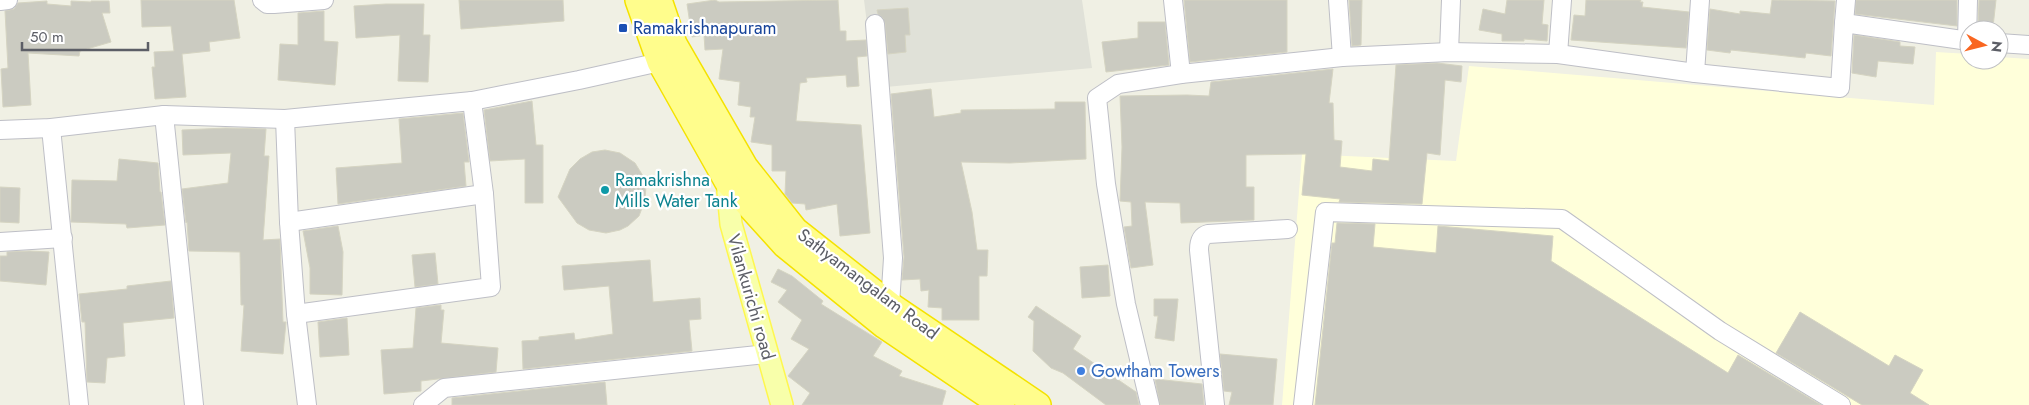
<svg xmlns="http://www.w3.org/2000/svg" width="2029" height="405" font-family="Jost,sans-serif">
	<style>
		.commercial { fill: #ffffda }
		.industrial { fill: #e0e1d8 }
		.building { fill: #cbcbc1; stroke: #d5d4c2 }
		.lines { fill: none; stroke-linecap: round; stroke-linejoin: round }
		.minor-casing { stroke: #bebfc6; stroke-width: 20 }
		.major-casing { stroke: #fef74f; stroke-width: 24 }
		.highway-casing { stroke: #f4e200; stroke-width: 28 }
		.minor { stroke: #fff; stroke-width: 18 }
		.major { stroke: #f8ffaa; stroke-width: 21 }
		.highway { stroke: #fffd8c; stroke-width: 25 }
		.transit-dot { fill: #1a4fb4; stroke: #fff; stroke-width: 2 }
		.culture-dot { fill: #0f9aa8; stroke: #fff; stroke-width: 2 }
		.shop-dot { fill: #3f7fe0; stroke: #fff; stroke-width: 2 }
		.labels { text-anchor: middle; stroke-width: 4.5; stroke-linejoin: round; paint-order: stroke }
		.transit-label { font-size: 18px; fill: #164399; stroke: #fff; text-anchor: start }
		.culture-label { font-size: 18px; fill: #0d838f; stroke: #fff; text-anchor: start }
		.street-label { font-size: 18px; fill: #5c5e66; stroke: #fff }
		.shop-label { font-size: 18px; fill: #366cbe; stroke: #fff; text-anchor: start }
	</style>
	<rect width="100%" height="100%" fill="#f0f0e4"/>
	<path class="commercial" d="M1936,52L1969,54V60H1999V57L2029,59V405H1282L1302,154L1456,161L1469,66L1934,105Z"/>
	<path class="industrial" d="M864,0H1082L1092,68L875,88Z"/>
	<g class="building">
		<path d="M141,0H234L240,38L209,42L210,51L182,54L186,97L155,99L152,67H155L154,52L174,51L171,26L142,27Z"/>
		<path d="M459,0H563L564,21L461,29Z"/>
		<path d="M715,0L719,2L838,0L840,31H846V41L866,40L867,56L857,57L859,86L847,87L846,75L806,78L807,82L800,83L796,121L861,125L870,233L840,236L837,204L806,210L805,204L792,203L785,194L786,171H772V145L751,142L755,117H750L751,107L738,105L740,82L719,79L723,49L705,50L704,35L692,37L687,4Z"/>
		<path d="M1184,0H1287V52L1190,62Z"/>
		<path d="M1349,0H1362L1361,45L1352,46Z"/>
		<path d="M1507,0H1544L1542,24L1548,25L1547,41L1524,39V41H1502V34L1479,30L1483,9L1505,14Z"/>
		<path d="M1586,0H1641L1640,2H1643L1642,7L1689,12L1686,48L1571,40L1574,15L1585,16Z"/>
		<path d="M1772,0L1835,1L1831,56L1806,53L1805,58L1731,50L1730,53L1707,50L1710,9L1740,14V11L1770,14Z"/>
		<path d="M1856,0H1957V26L1855,14Z"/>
		<path d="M1979,0H1996L1993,27L1978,26Z"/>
		<path d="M47,1V4L71,6V1L91,2V1H109L110,13H102L111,42L80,51L79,56L28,53L31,105L3,107L1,69L8,68L5,11L14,9L18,3Z"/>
		<path d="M386,4H424L423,35H430L428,82L398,81L400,35L356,38L354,6Z"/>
		<path d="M908,8L910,35H905L906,52L888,54L885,23L883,18L878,14L877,10Z"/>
		<path d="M324,11V41L338,42L335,85L278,80L280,44L298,45V13Z"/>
		<path d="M1138,22H1165L1169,65L1106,72L1102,42L1138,38Z"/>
		<path d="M1854,35L1900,42V46L1915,47L1913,64L1878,61L1876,77L1852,73Z"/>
		<path d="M1437,63L1462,66L1461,82L1445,80L1440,155L1427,153L1422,204L1339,202L1340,199L1302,195L1306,154L1246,155V187H1254V220L1181,223L1180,203L1145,202L1153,265L1131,268L1124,227L1132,226L1131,202L1120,201L1122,147L1120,96L1187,95L1209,96L1211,82L1333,69L1329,103H1333L1334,140L1342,141L1340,167L1372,171L1373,159L1389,161L1396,65Z"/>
		<path d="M931,89L934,117L961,113V110L1055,109V102H1085L1086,159L1010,163L961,162L972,212L977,250H988L987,276H979V320H942V308L928,307L929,290L921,291L920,279L902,280L904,257L891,94Z"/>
		<path d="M532,101L536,145H543V203H525V159L490,161L484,110Z"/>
		<path d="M463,113L469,162H464L466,186L338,204L336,168L402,163L399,119Z"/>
		<path d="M226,128L266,129L264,156H269L263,240L280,239L283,322H286L283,354L241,351L244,305H241L240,252L189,251L187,222L186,223L182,189L228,183L231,153L183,155L182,130Z"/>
		<path d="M605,150L620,153L635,163L643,176L646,186L645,200L639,216L628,226L620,230L606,233L589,230L577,223L558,197L570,169L580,159L592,152Z"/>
		<path d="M119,159L158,163L160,192H161L165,225L127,228L126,224L71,222L72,180L117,181Z"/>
		<path d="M0,187L20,188L19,223L0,222Z"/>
		<path d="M1337,223L1375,224L1373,247L1436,253L1438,226L1553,236L1551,261L1728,373L1738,355L1821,405H1315L1332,243H1335Z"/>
		<path d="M338,226L343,252L342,295L310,294V268L303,231Z"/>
		<path d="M30,251L49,252L46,285L0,281V256H7V252Z"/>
		<path d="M435,253L438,284L415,287L412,255Z"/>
		<path d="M650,260L653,302L700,298L701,319L689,320L692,351L523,369L522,341L539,340V337L574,333L575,340L613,334L609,286L564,290L562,266Z"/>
		<path d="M1108,265L1110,296L1082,298L1080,267Z"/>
		<path d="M778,269L792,276L823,301L821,304L882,342L873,356L902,371L899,376L946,391L942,405H802L810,393L788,376L809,349L791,339L802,320L778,302L787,290L771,282Z"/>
		<path d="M171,281L174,318L123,323L125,356L107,358L105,383L87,382L85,322H82L79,294L127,289V286Z"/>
		<path d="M1154,299H1178L1174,341L1155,338L1158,316H1154Z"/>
		<path d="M441,305V310H444L441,343L498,348L496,372L421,381V391L384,394L381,350L413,348L416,308Z"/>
		<path d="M1036,306L1081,336L1073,349L1136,392L1139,405H1106L1063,373L1051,368L1033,351L1034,321L1028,317Z"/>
		<path d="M1800,312L1889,366L1895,355L1923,370L1910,393L1929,405H1862L1776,353Z"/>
		<path d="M347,318L349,355L320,357L318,322Z"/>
		<path d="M1220,354L1277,359L1273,405H1229L1232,392L1224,391Z"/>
		<path d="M1155,379L1202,384L1204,405H1160Z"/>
		<path d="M605,382L607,405H452V398Z"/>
	</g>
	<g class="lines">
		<g class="minor-casing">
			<g id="minor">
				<path d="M262,0L267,4H274L324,0"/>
				<path d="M1173,0L1181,74"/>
				<path d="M1338,0L1342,57"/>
				<path d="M0,1L8,0"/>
				<path d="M1844,23L1846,0"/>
				<path d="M875,24L893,258L890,305"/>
				<path d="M1967,40L1968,0"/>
				<path d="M1999,43L2029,45"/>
				<path d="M1449,52L1451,0"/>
				<path d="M1558,54L1562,0"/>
				<path d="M1695,73L1700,0"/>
				<path d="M164,115L194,405"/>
				<path d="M51,128L79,405"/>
				<path d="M0,130L51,128L164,115L285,119"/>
				<path d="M289,222L484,194"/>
				<path d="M0,242L63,238"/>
				<path d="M296,314L491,287L484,194L472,101"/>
				<path d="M307,405L296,314L289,222L285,119L472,101L579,80L660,62"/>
				<path d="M423,405L444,388L767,354"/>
				<path d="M1150,405L1126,304L1106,184L1097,98L1118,84L1181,74L1342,57L1449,52L1558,54L1695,73L1840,88L1844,23L1969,41"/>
				<path d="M1215,405L1199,250C1199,242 1201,236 1208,234L1288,229"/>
				<path d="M1303,405L1325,212L1562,219L1720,331L1841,405"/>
			</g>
		</g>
		<g class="major-casing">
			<path id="major" d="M734,176L727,181L731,224L782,405"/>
		</g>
		<g class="highway-casing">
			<g id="highway">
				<path d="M638,0L660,62L727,181L785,245L885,326L1002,405"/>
				<path d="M659,0L674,44L745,167L795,230L890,305L1038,405"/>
			</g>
		</g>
		<use href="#minor" class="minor"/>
		<use href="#major" class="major"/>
		<use href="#highway" class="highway"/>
	</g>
	<rect class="transit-dot" x="618" y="23" width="10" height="10" rx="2.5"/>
	<circle class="culture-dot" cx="605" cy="190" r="5"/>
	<circle class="shop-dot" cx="1081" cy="371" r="5"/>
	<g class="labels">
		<g class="transit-label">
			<text x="633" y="34">Ramakrishnapuram</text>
		</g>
		<g class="culture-label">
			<text x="615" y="186">Ramakrishna<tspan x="615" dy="21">Mills Water Tank</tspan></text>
		</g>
		<g class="street-label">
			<text transform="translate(868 284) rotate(37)" y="6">Sathyamangalam Road</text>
			<text transform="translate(751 297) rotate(74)" y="6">Vilankurichi road</text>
		</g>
		<g class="shop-label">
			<text x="1091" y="377">Gowtham Towers</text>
		</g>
	</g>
	<g transform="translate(1984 45) rotate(97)"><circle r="24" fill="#ffffff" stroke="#bebfc2"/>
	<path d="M0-4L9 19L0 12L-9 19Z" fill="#f96621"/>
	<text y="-8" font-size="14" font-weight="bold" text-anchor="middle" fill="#5c5e66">N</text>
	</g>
	<path d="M22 42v8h126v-8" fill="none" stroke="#5c5e66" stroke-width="2.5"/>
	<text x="30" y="42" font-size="15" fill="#5c5e66" stroke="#ffffff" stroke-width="4" paint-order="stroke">50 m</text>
</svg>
